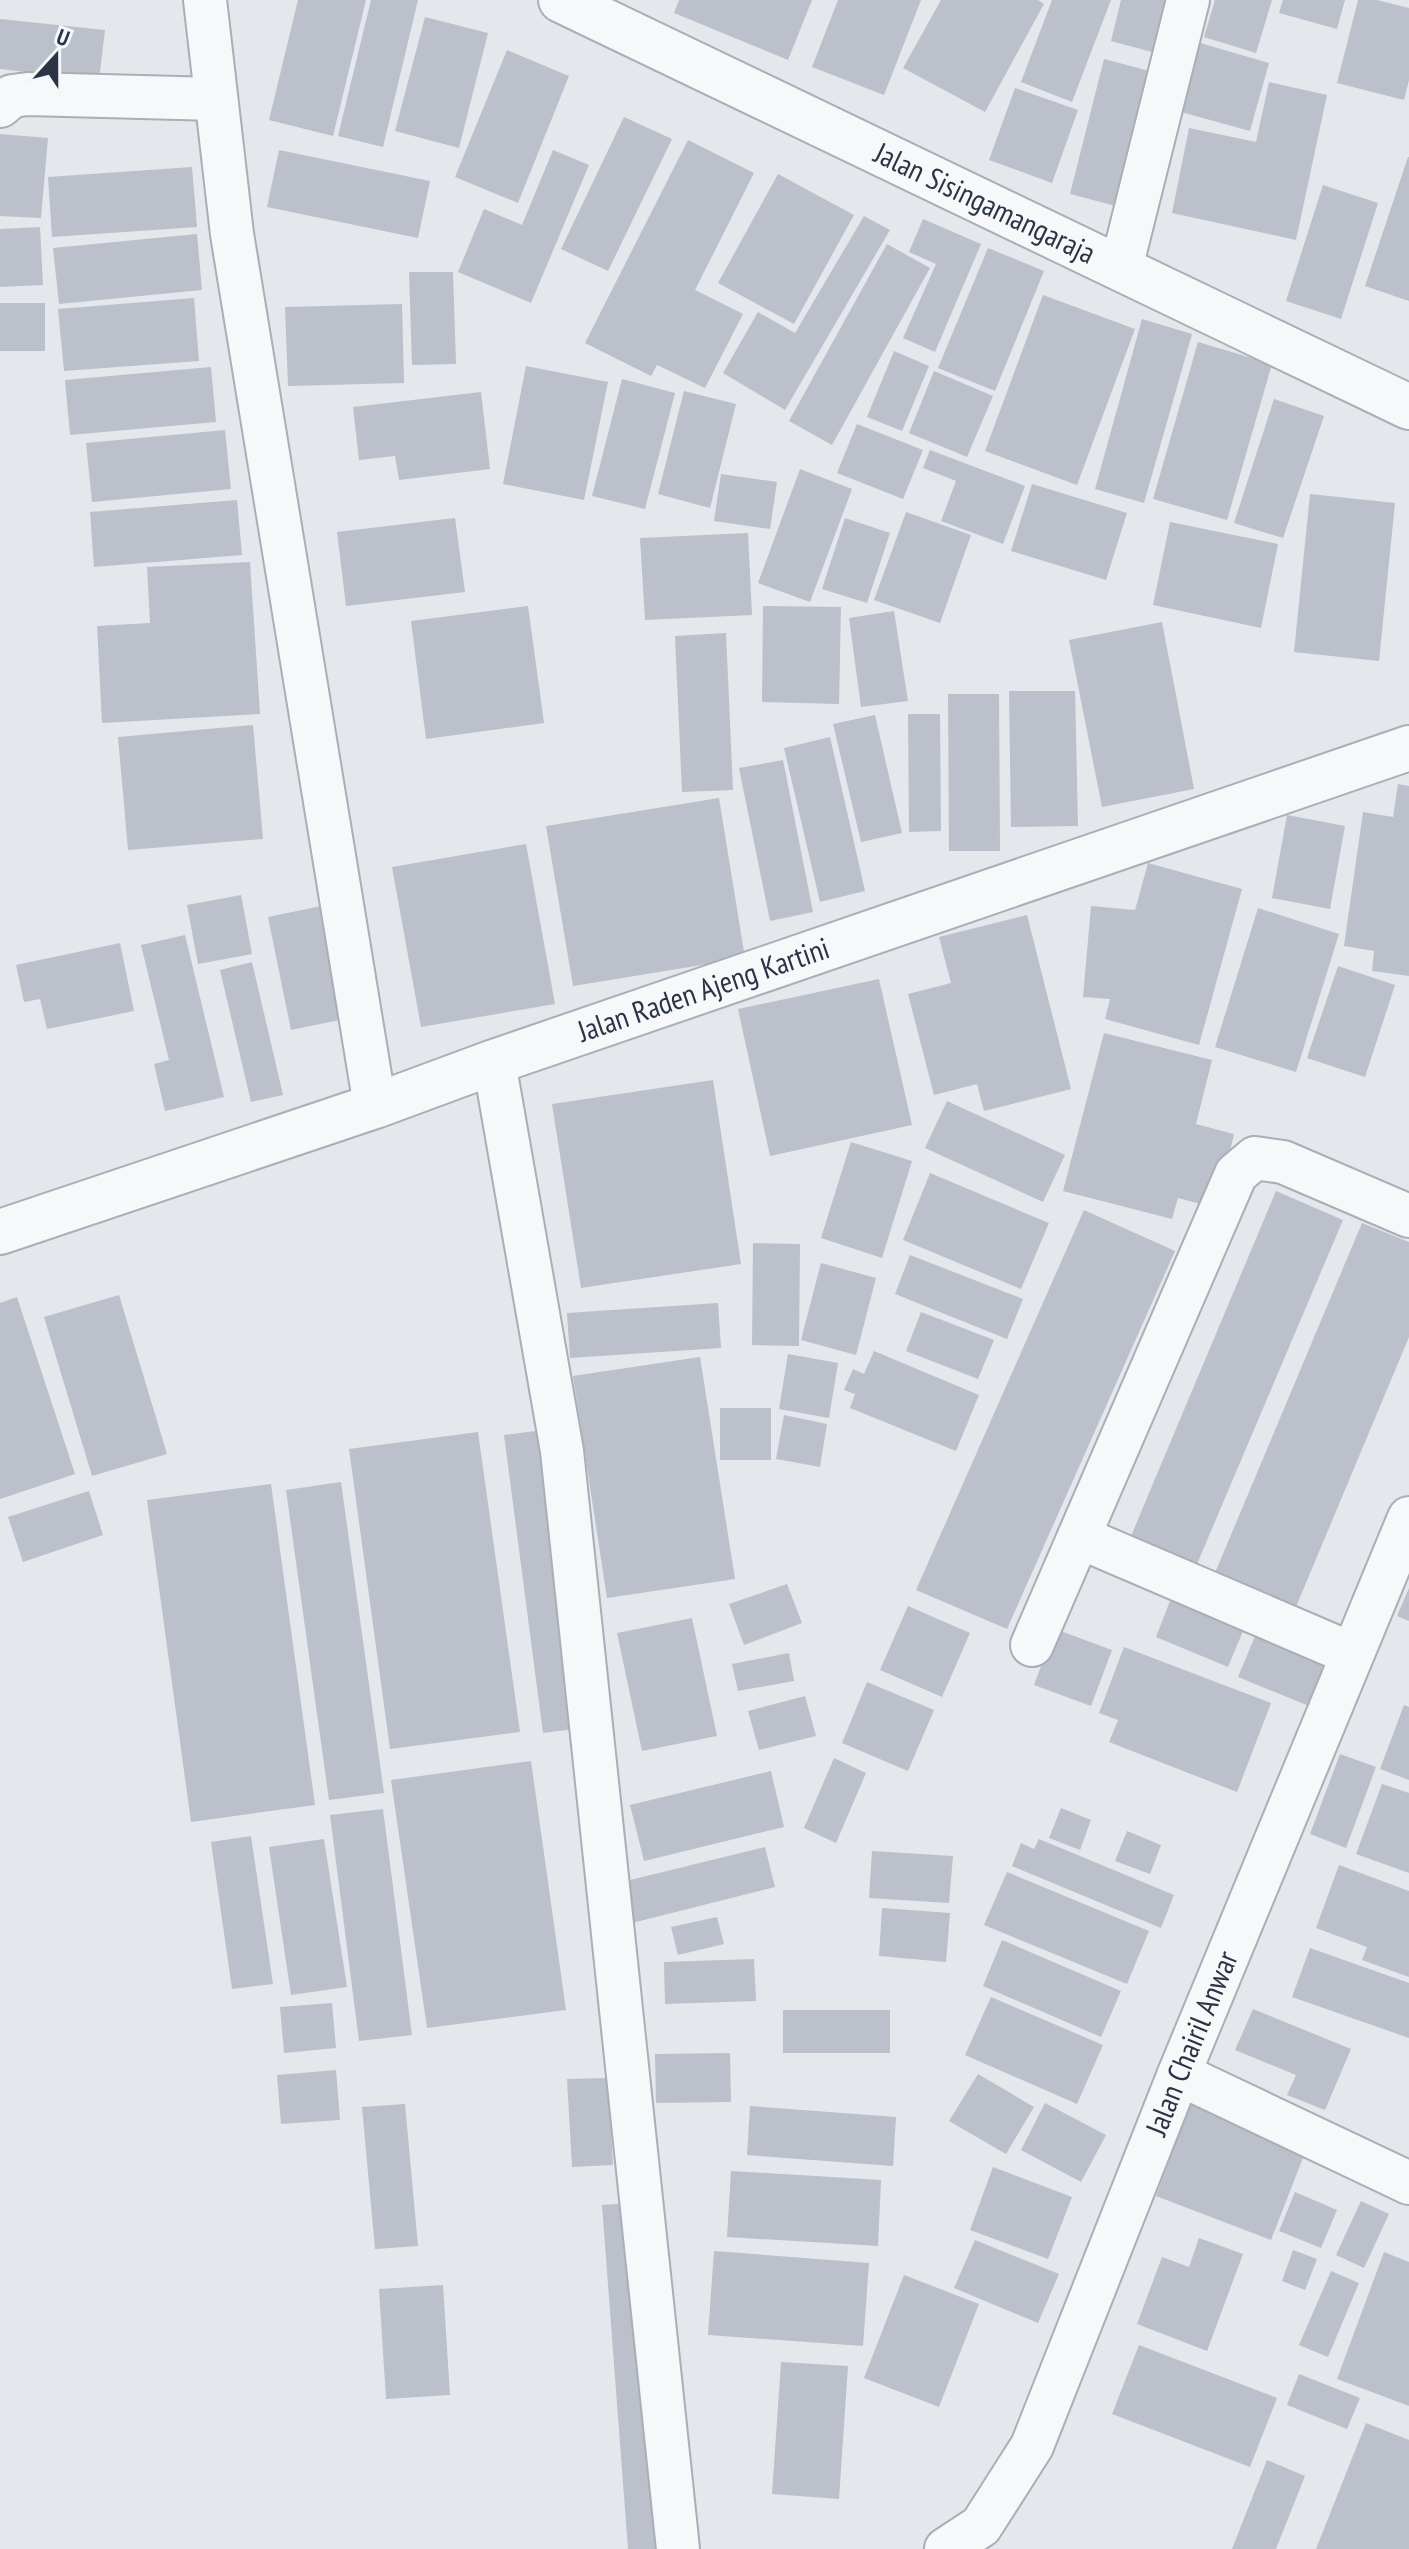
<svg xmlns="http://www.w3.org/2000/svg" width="1409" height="2549" font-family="'PT Sans Narrow',sans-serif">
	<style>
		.building { fill: #bbc0ca }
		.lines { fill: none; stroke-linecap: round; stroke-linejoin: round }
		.minor-casing { stroke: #a9aeb7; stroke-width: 46 }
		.tertiary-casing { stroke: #a9aeb7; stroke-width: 48 }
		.minor { stroke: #f7f8fa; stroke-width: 42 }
		.tertiary { stroke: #f7f8fa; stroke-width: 44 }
		.labels { text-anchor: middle; stroke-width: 8; stroke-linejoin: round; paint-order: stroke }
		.street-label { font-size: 30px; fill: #2b3445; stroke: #f4f6f9 }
	</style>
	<rect width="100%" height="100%" fill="#e4e7ec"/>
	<g class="building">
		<path d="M298,0H366L333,136L269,120Z"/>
		<path d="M371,0H418L383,147L338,136Z"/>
		<path d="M679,0H812L788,60L674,13Z"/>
		<path d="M838,0H921L884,95L812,67Z"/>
		<path d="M941,0H1038L1044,4L985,112L903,68Z"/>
		<path d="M1052,0H1111L1072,102L1021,82Z"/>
		<path d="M1121,0H1178L1163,55L1111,41Z"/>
		<path d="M1215,0H1272L1256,53L1204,37Z"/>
		<path d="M1283,0H1345L1337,29L1279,13Z"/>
		<path d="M1358,0H1377L1409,8V80L1404,100L1337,83Z"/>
		<path d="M425,17L488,33L459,148L395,131Z"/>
		<path d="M0,19L105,30L99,80L0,69Z"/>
		<path d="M1200,43L1269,63L1250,131L1181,112Z"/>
		<path d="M507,50L569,76L518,203L455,177Z"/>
		<path d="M1104,59L1165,75L1131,210L1070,194Z"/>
		<path d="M1269,82L1327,95L1296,240L1172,213L1189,128L1256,142Z"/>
		<path d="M1015,88L1078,110L1052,183L989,160Z"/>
		<path d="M624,117L672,139L608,271L561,249Z"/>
		<path d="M0,134L48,138L41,218L0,216Z"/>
		<path d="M688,140L754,173L695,290L743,314L705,388L657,365L651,376L585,343Z"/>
		<path d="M279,150L430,181L418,238L267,207Z"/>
		<path d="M553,150L589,165L531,303L458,272L484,209L522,225Z"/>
		<path d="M1408,157H1409V301L1365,286Z"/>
		<path d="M192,167L197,227L52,237L48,177Z"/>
		<path d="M778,174L854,215L794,324L718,283Z"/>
		<path d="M1323,185L1378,203L1341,319L1286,301Z"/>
		<path d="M864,216L890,230L785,410L723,373L758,312L795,333Z"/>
		<path d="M923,219L981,244L935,352L903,338L936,264L909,252Z"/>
		<path d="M40,227L43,285L0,287V229Z"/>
		<path d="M197,234L202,290L59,304L53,248Z"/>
		<path d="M887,244L930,268L832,445L789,421Z"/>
		<path d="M988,248L1044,271L995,391L938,368Z"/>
		<path d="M409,272H453L456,364L412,365Z"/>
		<path d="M1043,295L1135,329L1077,485L985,451Z"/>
		<path d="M194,298L199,361L64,371L58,309Z"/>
		<rect x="0" y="303" width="45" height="48"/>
		<path d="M402,304L404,383L288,386L285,307Z"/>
		<path d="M1142,319L1192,334L1144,503L1095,489Z"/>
		<path d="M1198,342L1272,364L1227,520L1153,499Z"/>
		<path d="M894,351L929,366L902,431L867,417Z"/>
		<path d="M526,366L608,382L584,500L503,484Z"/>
		<path d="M211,367L216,422L70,435L65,380Z"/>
		<path d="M934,371L993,396L967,457L909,433Z"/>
		<path d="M622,379L675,393L645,509L592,496Z"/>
		<path d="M684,391L736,404L710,508L658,494Z"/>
		<path d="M481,392L490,469L399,480L395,456L359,460L353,407Z"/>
		<path d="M1274,399L1324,416L1283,538L1234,523Z"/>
		<path d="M857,424L923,450L903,499L837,473Z"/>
		<path d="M225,430L231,489L92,502L86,443Z"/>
		<path d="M930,450L1025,486L1003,544L941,521L956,481L923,468Z"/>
		<path d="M800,469L852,489L810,602L758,583Z"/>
		<path d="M721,474L777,482L770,529L714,521Z"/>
		<path d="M1032,484L1127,513L1106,580L1011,551Z"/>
		<path d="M1310,494L1395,503L1379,661L1294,652Z"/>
		<path d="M237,500L242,555L94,567L90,512Z"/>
		<path d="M906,512L971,535L940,623L874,600Z"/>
		<path d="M455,518L465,592L346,606L337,532Z"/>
		<path d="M845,518L890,533L867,603L822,589Z"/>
		<path d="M1170,522L1278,544L1261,628L1153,605Z"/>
		<path d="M748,533L752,615L645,620L640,538Z"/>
		<path d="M250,562L260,714L102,723L97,626L150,623L147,567Z"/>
		<path d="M528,606L544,723L426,739L411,621Z"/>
		<path d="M763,606L841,607L839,704L762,702Z"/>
		<path d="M894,611L908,701L861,707L849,618Z"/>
		<path d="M1162,622L1194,789L1102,807L1069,640Z"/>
		<path d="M726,633L733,790L682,792L675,636Z"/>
		<path d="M1009,691H1075L1078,826L1011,827Z"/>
		<path d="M948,694H999L1000,851H949Z"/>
		<path d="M908,714H940L941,831L909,832Z"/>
		<path d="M875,715L902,833L861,842L833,724Z"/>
		<path d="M253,725L263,839L128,850L118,737Z"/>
		<path d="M830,737L865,891L820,902L784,748Z"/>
		<path d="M783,760L813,912L770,921L739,768Z"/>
		<path d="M1398,784L1409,786V976L1372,971L1374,951L1344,946L1363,812L1393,817Z"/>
		<path d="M719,798L745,958L573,986L546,826Z"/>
		<path d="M1287,815L1345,826L1330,909L1272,898Z"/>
		<path d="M526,844L555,1004L421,1027L392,867Z"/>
		<path d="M1148,863L1242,889L1199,1045L1105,1019L1110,999L1083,997L1091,906L1135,910Z"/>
		<path d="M241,895L252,954L198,964L187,905Z"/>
		<path d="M331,904L354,1017L291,1030L268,917Z"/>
		<path d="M1258,908L1339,934L1296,1072L1215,1047Z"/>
		<path d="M1027,915L1071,1089L984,1111L977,1084L934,1095L908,994L951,983L939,937Z"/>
		<path d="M185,935L224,1097L165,1111L154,1064L169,1060L141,945Z"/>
		<path d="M120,943L134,1011L47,1029L40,999L24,1002L16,965Z"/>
		<path d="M252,962L283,1095L251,1102L220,970Z"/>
		<path d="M1338,966L1395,985L1365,1077L1307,1058Z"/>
		<path d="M879,979L912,1125L770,1156L738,1009Z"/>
		<path d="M1104,1033L1212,1060L1196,1124L1234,1134L1216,1208L1178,1198L1172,1219L1063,1191Z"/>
		<path d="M713,1080L741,1264L581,1288L552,1104Z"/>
		<path d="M947,1101L1065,1155L1043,1202L925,1148Z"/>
		<path d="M851,1142L912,1161L882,1258L821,1238Z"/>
		<path d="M930,1173L1049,1223L1021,1289L903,1240Z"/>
		<path d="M1276,1191L1343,1220L1197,1564L1131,1536Z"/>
		<path d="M1084,1210L1175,1251L1007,1629L916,1590Z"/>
		<path d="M1362,1223L1409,1242V1337L1293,1614L1212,1580Z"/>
		<path d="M753,1243L800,1244L799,1346L752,1345Z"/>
		<path d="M910,1255L1023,1299L1007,1339L895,1294Z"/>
		<path d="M821,1263L876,1278L856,1355L801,1340Z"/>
		<path d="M119,1295L167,1454L92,1476L44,1317Z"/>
		<path d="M17,1297L75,1474L0,1499V1303Z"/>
		<path d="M718,1303L721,1348L570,1358L567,1313Z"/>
		<path d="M921,1312L994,1340L978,1379L906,1351Z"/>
		<path d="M874,1351L979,1395L956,1451L850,1408L855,1394L844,1390L853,1369L864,1374Z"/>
		<path d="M788,1354L838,1363L829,1418L779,1409Z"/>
		<path d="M700,1357L735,1579L607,1598L573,1376Z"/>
		<rect x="720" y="1408" width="51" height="52"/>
		<path d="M784,1415L827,1424L820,1467L776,1459Z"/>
		<path d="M543,1430L582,1728L543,1733L504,1435Z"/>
		<path d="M478,1432L520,1732L390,1749L349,1449Z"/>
		<path d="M341,1482L384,1793L329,1800L286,1490Z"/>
		<path d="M271,1484L315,1805L191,1822L147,1500Z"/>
		<path d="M89,1491L103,1535L23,1562L8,1517Z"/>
		<path d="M787,1584L802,1623L744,1645L729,1604Z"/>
		<path d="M1409,1588V1621L1397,1616Z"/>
		<path d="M1170,1601L1243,1631L1228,1667L1156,1637Z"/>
		<path d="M908,1606L970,1633L942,1697L880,1670Z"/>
		<path d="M692,1618L717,1736L642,1751L617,1633Z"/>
		<path d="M1055,1629L1112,1650L1091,1706L1034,1685Z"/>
		<path d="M1258,1629L1329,1658L1309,1706L1238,1677Z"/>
		<path d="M1124,1647L1271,1703L1237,1792L1109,1742L1118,1720L1099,1713Z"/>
		<path d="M789,1653L794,1681L738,1691L732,1664Z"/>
		<path d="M867,1682L934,1710L908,1771L842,1743Z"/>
		<path d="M805,1696L816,1736L759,1750L748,1711Z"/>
		<path d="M1404,1705L1409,1707V1780L1380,1769Z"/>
		<path d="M1340,1754L1376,1767L1346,1848L1310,1834Z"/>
		<path d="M834,1758L866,1773L836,1843L804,1828Z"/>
		<path d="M531,1761L566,2010L427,2028L391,1780Z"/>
		<path d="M771,1771L784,1827L644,1861L630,1805Z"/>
		<path d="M1382,1784L1409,1793V1873L1356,1854Z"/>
		<path d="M1061,1808L1091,1820L1080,1850L1049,1838Z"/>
		<path d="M383,1809L412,2035L359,2041L330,1815Z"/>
		<path d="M1127,1831L1161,1845L1150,1874L1115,1861Z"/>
		<path d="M251,1836L273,1984L232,1989L211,1842Z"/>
		<path d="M324,1839L347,1987L291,1995L269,1847Z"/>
		<path d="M1039,1839L1174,1895L1161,1928L1012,1866L1021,1843L1034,1849Z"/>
		<path d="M765,1847L775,1887L632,1923L622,1882Z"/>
		<path d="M872,1851L953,1856L949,1903L869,1898Z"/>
		<path d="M1339,1865L1409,1891V1977L1362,1960L1367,1947L1316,1928Z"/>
		<path d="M1007,1872L1149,1931L1127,1984L984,1925Z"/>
		<path d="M882,1908L950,1913L946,1962L879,1956Z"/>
		<path d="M717,1917L724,1944L678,1955L671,1927Z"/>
		<path d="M1002,1940L1121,1991L1101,2037L983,1986Z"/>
		<path d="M1310,1948L1409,1983V2038L1292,1997Z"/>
		<path d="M754,1959L756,2001L665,2004L664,1962Z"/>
		<path d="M991,1997L1103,2045L1077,2104L965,2055Z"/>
		<path d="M332,2003L336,2048L284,2053L280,2007Z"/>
		<path d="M1253,2009L1351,2049L1325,2110L1287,2095L1296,2075L1235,2050Z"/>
		<rect x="783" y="2010" width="107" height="43"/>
		<path d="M730,2053L731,2102L656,2103L655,2054Z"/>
		<path d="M336,2070L340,2120L281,2124L277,2075Z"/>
		<path d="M978,2074L1034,2107L1006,2154L949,2121Z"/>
		<path d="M608,2078L613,2165L572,2167L567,2079Z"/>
		<path d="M1192,2100L1308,2145L1271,2240L1156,2196Z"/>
		<path d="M1045,2103L1106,2135L1081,2182L1021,2150Z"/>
		<path d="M405,2104L418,2246L375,2249L362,2107Z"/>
		<path d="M750,2106L896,2117L893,2166L747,2155Z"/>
		<path d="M993,2167L1072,2197L1048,2259L970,2230Z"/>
		<path d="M731,2171L881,2180L878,2246L727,2237Z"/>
		<path d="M1295,2192L1337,2210L1321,2248L1279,2231Z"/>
		<path d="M1361,2201L1389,2214L1364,2268L1336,2255Z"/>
		<path d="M633,2203L659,2549H628L602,2205Z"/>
		<path d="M1199,2238L1243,2254L1207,2351L1137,2324L1162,2257L1189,2267Z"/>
		<path d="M975,2240L1059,2274L1038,2323L954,2288Z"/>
		<path d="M1293,2250L1317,2259L1305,2290L1282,2281Z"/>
		<path d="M714,2251L869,2263L863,2346L708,2335Z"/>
		<path d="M1384,2252L1409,2262V2406L1337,2379Z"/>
		<path d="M1331,2271L1359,2283L1328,2357L1299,2345Z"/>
		<path d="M904,2275L979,2304L939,2407L864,2378Z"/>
		<path d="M443,2285L450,2395L386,2399L379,2289Z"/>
		<path d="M1139,2345L1277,2398L1250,2467L1112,2414Z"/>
		<path d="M781,2362L848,2366L839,2499L772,2494Z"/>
		<path d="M1299,2374L1360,2398L1347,2429L1287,2405Z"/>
		<path d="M1366,2423L1409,2440V2549H1316Z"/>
		<path d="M1267,2460L1305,2476L1276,2549H1232Z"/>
	</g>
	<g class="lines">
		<g class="minor-casing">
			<g id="minor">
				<path d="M205,0L232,234L375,1106"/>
				<path d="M0,106L12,96L28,94L216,99"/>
				<path d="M1121,268L1188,0"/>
				<path d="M494,1062L562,1451L678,2549"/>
				<path d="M1079,1537L1352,1654"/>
				<path d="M1032,1645L1236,1174L1255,1158L1283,1162L1409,1216"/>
				<path d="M1179,2074L1409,2183"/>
				<path id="s1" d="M946,2549L981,2526L1032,2446L1179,2074L1409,1518"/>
			</g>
		</g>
		<g class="tertiary-casing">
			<g id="tertiary">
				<path id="s2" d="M561,0L1409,407"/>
				<path id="s3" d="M0,1232L375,1106L494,1062L1409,748"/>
			</g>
		</g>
		<use href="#minor" class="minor"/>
		<use href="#tertiary" class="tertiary"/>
	</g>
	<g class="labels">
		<g class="street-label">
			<text dy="10" stroke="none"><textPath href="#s2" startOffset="470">Jalan Sisingamangaraja</textPath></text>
			<text dy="10" stroke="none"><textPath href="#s3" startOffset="744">Jalan Raden Ajeng Kartini</textPath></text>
			<text dy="10" stroke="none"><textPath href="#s1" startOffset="570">Jalan Chairil Anwar</textPath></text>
		</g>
	</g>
	<g transform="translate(56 56) rotate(21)" stroke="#f4f6f9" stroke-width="6" paint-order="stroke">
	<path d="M0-6L14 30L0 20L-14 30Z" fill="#2b3445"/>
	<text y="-12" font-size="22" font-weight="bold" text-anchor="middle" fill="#2b3445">U</text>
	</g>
</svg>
